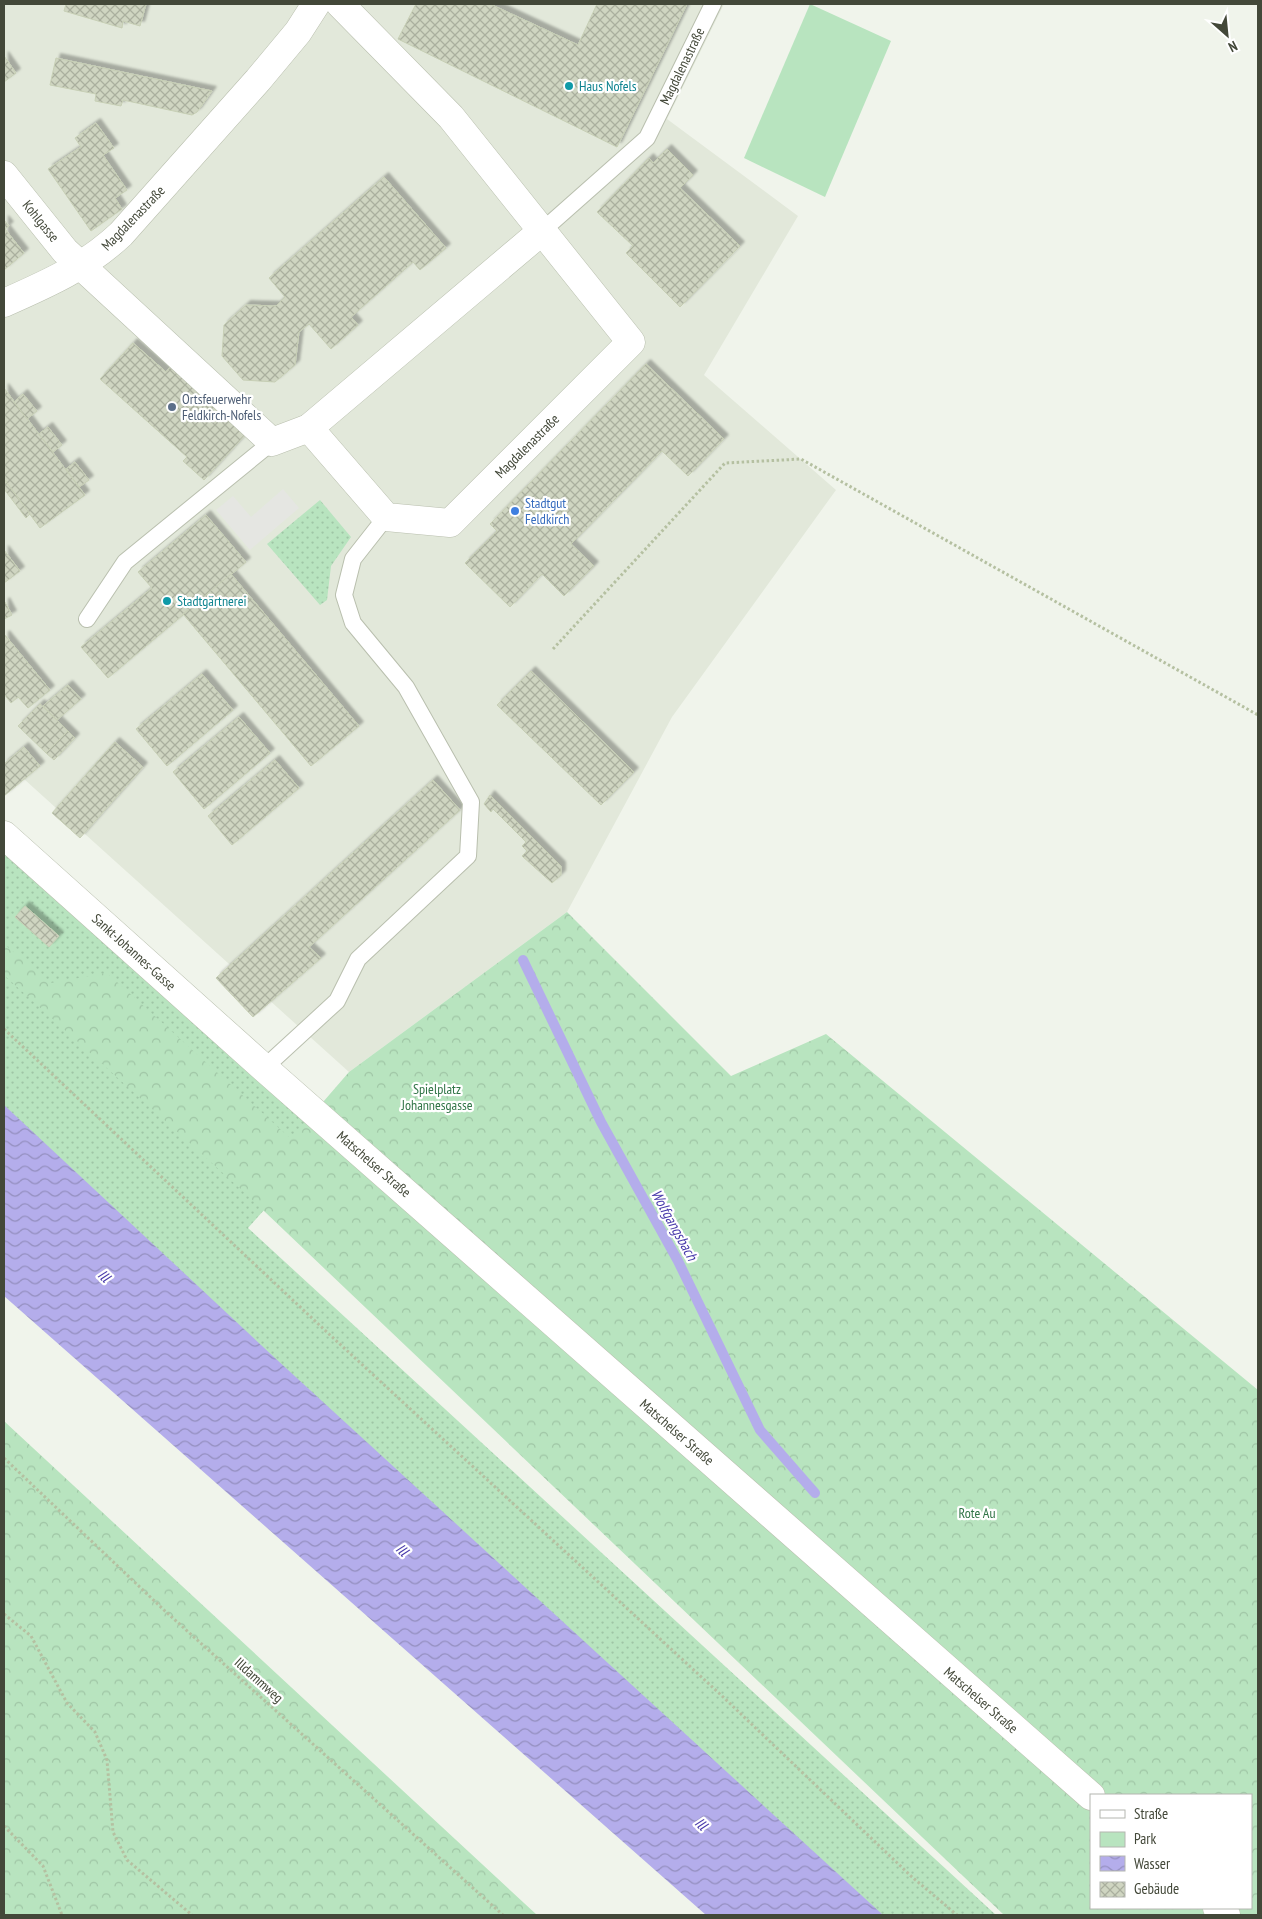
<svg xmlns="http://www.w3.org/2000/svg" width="1262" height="1919" font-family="'PT Sans Narrow',sans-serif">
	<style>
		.residential { fill: #e2e8da }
		.green { fill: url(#green-dots) }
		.forest { fill: url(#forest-crowns); fill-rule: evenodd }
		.pitch { fill: #b8e4bf }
		.parking { fill: #e5e6e2 }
		.water { fill: url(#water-waves) }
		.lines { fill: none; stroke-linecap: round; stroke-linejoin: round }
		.stream { stroke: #b4adeb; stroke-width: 10 }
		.building { fill: url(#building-cross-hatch); stroke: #c7cfb5; filter: url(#shadow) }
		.lane-casing { stroke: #b9bfae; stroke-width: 18 }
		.street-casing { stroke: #b9bfae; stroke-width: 29 }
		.path { stroke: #b5c0a1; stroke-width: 3; stroke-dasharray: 2.5 2.5; stroke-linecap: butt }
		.lane { stroke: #fff; stroke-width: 16 }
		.street { stroke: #fff; stroke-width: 28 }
		.culture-dot { fill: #0f9aa8; stroke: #fff; stroke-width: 2 }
		.service-dot { fill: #5c6f8a; stroke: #fff; stroke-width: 2 }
		.shop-dot { fill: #3f7fe0; stroke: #fff; stroke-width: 2 }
		.labels { text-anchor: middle; stroke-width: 4.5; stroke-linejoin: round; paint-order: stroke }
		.street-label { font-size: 14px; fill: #434839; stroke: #fff }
		.culture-label { font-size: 14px; fill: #0d838f; stroke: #fff; text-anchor: start }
		.service-label { font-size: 14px; fill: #4e5e75; stroke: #fff; text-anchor: start }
		.shop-label { font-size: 14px; fill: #366cbe; stroke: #fff; text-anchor: start }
		.park-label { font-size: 14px; fill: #317547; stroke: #fff }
		.water-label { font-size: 15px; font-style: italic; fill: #493bab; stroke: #fff }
	</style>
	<defs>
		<pattern id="green-dots" width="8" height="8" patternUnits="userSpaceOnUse" patternTransform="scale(1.25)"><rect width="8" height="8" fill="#b8e4bf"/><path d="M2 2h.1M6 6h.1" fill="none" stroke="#9fc5a5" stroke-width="1.8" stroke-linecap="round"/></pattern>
		<pattern id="forest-crowns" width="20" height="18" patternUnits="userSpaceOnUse" patternTransform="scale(1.25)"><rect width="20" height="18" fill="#b8e4bf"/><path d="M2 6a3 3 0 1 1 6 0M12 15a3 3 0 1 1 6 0" fill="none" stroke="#9fc5a5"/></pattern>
		<pattern id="water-waves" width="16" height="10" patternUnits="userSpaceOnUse" patternTransform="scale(1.25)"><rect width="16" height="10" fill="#b4adeb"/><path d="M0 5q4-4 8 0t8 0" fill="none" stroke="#948fbf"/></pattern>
		<pattern id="building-cross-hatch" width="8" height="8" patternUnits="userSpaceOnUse" patternTransform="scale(1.25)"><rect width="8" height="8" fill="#cfd5c1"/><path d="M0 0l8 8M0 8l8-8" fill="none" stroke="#aaaf9e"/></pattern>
		<filter id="shadow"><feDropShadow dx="4.5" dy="-4.5" stdDeviation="1" flood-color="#0004"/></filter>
	</defs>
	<rect width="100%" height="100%" fill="#f0f4eb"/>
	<path class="residential" d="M4,4H724L667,119L798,216L704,375L836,490L672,717L567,912L349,1072L4,761Z"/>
	<g class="green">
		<path d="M320,500L351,537L331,566L327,600L320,605L267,544Z"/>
		<path d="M4,853L327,1140L248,1228L996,1915H881L4,1111Z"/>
	</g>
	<g class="forest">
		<path d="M567,912L731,1076L826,1034L1258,1390V1915H1004L245,1193L4,975V944L51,983L107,973L291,1139L349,1072ZM1091,1795H1251V1908H1091Z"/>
		<path d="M4,1421L19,1435L537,1915H4Z"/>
	</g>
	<path class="pitch" d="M810,4L891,41L825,197L744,158Z"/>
	<path class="parking" d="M283,489L299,508L250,550L216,510L233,496L251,517Z"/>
	<path class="water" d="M4,1105L275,1358L883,1915H706L4,1296Z"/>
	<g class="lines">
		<path class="stream" d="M523,960L601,1122L678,1261L760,1430L815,1493"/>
	</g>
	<g class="building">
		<path d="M66,4H146L140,26L123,21L122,28L64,11Z"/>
		<path d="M416,4H490L578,45L597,4H687L617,147L398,39Z"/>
		<path d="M4,56L16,73L4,82Z"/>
		<path d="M56,58L212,91L197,112L192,115L123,100L121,106L95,101L96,94L50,85Z"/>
		<path d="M96,123L114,148L103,155L127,190L115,198L122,209L91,231L48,169L81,147L75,138Z"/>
		<path d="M667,149L693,175L680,188L740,246L680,307L626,253L633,246L597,212L649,158L653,163Z"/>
		<path d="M384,177L446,248L420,270L413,262L351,317L358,325L331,349L309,324L299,332L295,365L275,382L243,380L222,356L224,325L246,305L276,306L285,297L269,278Z"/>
		<path d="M4,220L9,226L5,229L24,253L4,270Z"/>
		<path d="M133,343L166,372L170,367L245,435L204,480L183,461L187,457L100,379Z"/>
		<path d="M646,364L724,439L688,476L662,451L571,544L594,566L564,596L542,574L510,607L465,563L497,531L490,524Z"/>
		<path d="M4,388L85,495L40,528L4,479Z"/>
		<path d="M23,394L37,411L27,419L14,402Z"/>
		<path d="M48,427L62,445L53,452L39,434Z"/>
		<path d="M75,462L89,480L79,487L66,469Z"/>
		<path d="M4,479L30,514L26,518L4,489Z"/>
		<path d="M206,515L246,562L108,678L81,647L152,588L138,572Z"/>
		<path d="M4,550L20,571L4,583Z"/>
		<path d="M231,574L359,726L311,766L183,614Z"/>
		<path d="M5,602L12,615L4,619V603Z"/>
		<path d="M5,635L50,690L28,708L18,697L11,703L4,694V636Z"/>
		<path d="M531,671L634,772L601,805L497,705Z"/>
		<path d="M202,674L233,710L167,766L136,729Z"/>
		<path d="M68,685L81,699L57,720L43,706Z"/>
		<path d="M40,704L68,731L46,753L18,726Z"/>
		<path d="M239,717L270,753L204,809L173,772Z"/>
		<path d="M68,731L75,738L54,760L46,753Z"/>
		<path d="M115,742L143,767L80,838L52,813Z"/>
		<path d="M24,747L40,766L4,796V764Z"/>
		<path d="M275,760L299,788L232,845L208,816Z"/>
		<path d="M433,780L460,810L309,947L321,958L253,1017L216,978Z"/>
		<path d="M490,795L561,866V875L552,883L522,856L527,851L522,846L526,842L493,809L491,812L484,804Z"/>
		<path d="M25,906L59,936L49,947L15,917Z"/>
	</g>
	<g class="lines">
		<g class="lane-casing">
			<g id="lane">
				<path d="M542,231L647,138L713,4"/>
				<path d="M87,619L125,562L272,442"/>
				<path d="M264,1068L337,1001L358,959L468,856L471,802L406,687L353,623L344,595L353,559L386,517"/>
			</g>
		</g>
		<g class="street-casing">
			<g id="street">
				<path d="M4,175L65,251L272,442L309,428L386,517L450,523L631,342L451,117L340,4"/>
				<path d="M4,303C47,284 86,267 121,234L258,80L298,32L316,4"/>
				<path d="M309,428L542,231"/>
				<path d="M4,835L264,1068L1091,1796"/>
				<path d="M1217,1908L1226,1915"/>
			</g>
		</g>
		<g class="path">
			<path d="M553,649L725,463L801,459L1258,715"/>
			<path d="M4,1029L330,1335L721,1695L912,1877L957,1915"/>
			<path d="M4,1458L165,1611L503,1915"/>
			<path d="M4,1614L31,1636L67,1703L95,1732L107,1760L113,1832L127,1860L192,1915"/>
			<path d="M4,1826L43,1866L62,1915"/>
		</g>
		<use href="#lane" class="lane"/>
		<use href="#street" class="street"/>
	</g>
	<g class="culture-dot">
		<circle cx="569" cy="86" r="5"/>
		<circle cx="167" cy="601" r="5"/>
	</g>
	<circle class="service-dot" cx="172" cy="407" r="5"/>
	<circle class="shop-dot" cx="515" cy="511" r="5"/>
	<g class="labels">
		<g class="street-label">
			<text transform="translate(682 66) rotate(-64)" y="5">Magdalenastraße</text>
			<text transform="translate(133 218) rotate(-46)" y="5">Magdalenastraße</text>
			<text transform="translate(41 221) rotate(51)" y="5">Kohlgasse</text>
			<text transform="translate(527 446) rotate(-45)" y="5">Magdalenastraße</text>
			<text transform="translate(134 952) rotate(42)" y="5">Sankt-Johannes-Gasse</text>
			<text transform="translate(374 1164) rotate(41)" y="5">Matschelser Straße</text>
			<text transform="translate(677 1432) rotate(41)" y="5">Matschelser Straße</text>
			<text transform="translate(259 1680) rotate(42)" y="5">Illdammweg</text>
			<text transform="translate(981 1700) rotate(41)" y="5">Matschelser Straße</text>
		</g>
		<g class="culture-label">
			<text x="579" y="91">Haus Nofels</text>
			<text x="177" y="606">Stadtgärtnerei</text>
		</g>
		<g class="service-label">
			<text x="182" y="404">Ortsfeuerwehr<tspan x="182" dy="16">Feldkirch-Nofels</tspan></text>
		</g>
		<g class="shop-label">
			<text x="525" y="508">Stadtgut<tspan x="525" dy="16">Feldkirch</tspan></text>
		</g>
		<g class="park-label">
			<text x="437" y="1094">Spielplatz<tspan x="437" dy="16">Johannesgasse</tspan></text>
			<text x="977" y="1518">Rote Au</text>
		</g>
		<g class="water-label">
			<text transform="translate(674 1225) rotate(61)" y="5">Wolfgangsbach</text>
			<text transform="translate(104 1276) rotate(43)" y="5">Ill</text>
			<text transform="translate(402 1550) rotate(43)" y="5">Ill</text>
			<text transform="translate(701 1824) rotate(43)" y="5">Ill</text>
		</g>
	</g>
	<rect width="1262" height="1919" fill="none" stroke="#434839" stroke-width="10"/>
	<rect x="1090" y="1794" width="162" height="115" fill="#ffffff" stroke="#b4b6b0"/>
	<rect x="1100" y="1810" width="25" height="8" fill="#ffffff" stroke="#b4b6b0"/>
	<text x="1134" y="1819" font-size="15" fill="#434839">Straße</text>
	<rect x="1100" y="1832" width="25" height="15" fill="#b8e4bf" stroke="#b4b6b0"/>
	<text x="1134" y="1844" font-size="15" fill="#434839">Park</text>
	<rect x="1100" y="1856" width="25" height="15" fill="url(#water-waves)" stroke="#b4b6b0"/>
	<text x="1134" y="1869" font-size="15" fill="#434839">Wasser</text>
	<rect x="1100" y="1882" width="25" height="15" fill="url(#building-cross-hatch)" stroke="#b4b6b0"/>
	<text x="1134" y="1894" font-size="15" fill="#434839">Gebäude</text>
	<g transform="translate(1227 35) rotate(153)" stroke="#ffffff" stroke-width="4" paint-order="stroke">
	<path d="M0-4L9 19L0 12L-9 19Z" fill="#434839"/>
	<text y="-8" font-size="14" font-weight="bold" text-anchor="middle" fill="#434839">N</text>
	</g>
</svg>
